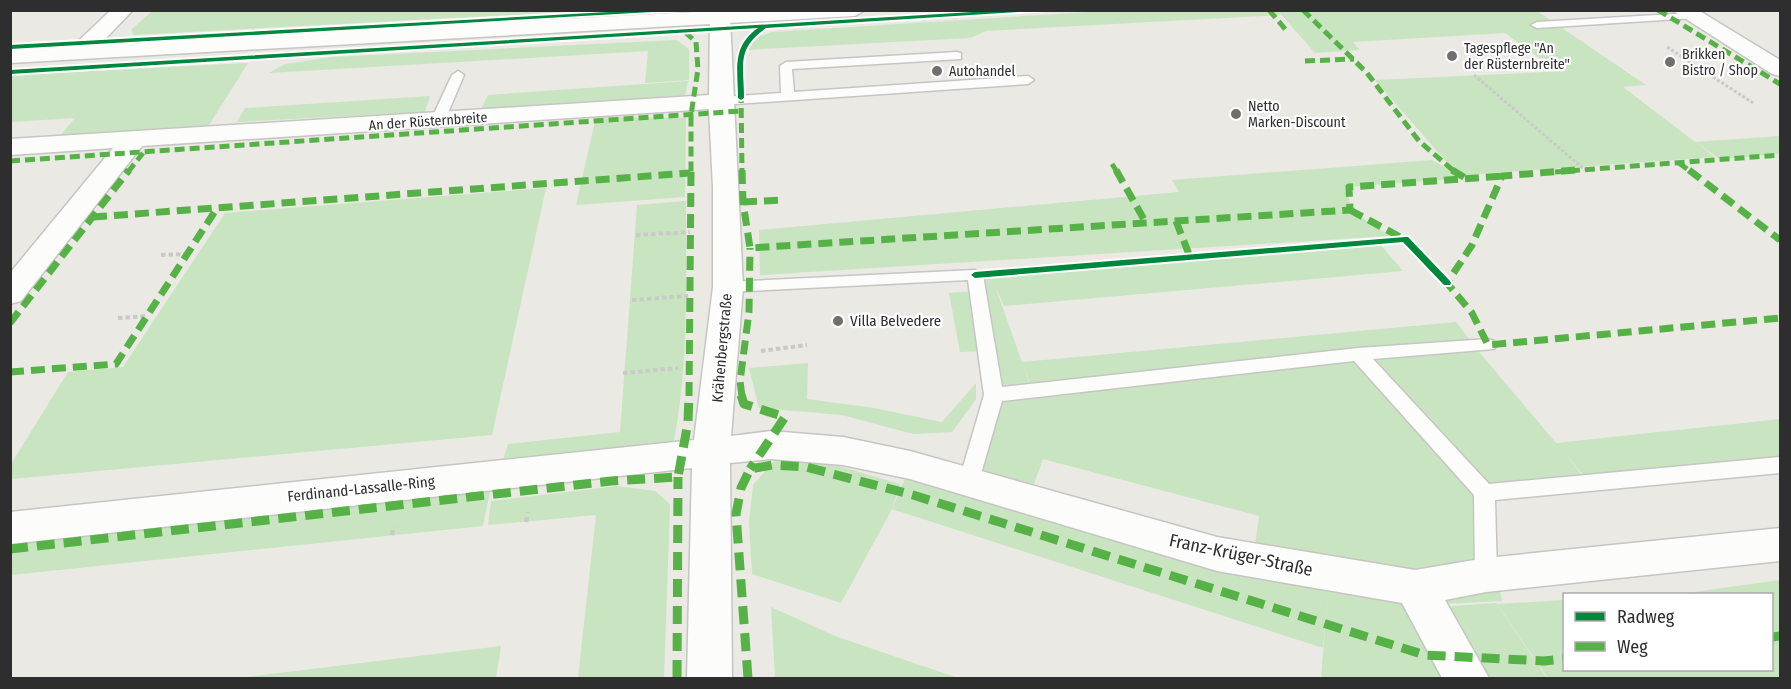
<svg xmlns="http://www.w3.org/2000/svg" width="1791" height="689" font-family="'Fira Sans Condensed',sans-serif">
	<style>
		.green { fill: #c9e4c0 }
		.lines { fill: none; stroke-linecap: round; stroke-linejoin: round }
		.service-casing { stroke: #c6c5c4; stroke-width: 3 }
		.minor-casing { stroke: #c6c5c4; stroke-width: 3 }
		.secondary-casing { stroke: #c6c5c4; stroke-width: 3 }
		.path-far2 { stroke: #c9c9c8; stroke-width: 3; stroke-dasharray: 3 2; stroke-linecap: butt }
		.path-far1 { stroke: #c9c9c8; stroke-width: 4; stroke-dasharray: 4.5 3; stroke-linecap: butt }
		.path { stroke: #c9c9c8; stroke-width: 4.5; stroke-dasharray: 5 4; stroke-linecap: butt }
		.service { fill: #fcfcfb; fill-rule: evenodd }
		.minor { fill: #fcfcfb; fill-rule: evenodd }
		.secondary { fill: #fcfcfb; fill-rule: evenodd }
		.quiet-far2 { stroke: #56b246; stroke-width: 5; stroke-dasharray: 10 5; stroke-linecap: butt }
		.quiet-far1 { stroke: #56b246; stroke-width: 7; stroke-dasharray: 14 7; stroke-linecap: butt }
		.quiet { stroke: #56b246; stroke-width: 9; stroke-dasharray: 18 9; stroke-linecap: butt }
		.cycleway-casing { stroke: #fff; stroke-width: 4 }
		.cycleway { fill: #00873e; fill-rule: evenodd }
		.poi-dot { fill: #706f6e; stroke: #fff; stroke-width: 2 }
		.labels { text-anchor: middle; stroke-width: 4.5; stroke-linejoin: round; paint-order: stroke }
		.far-poi-label { font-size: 14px; fill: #2e2e2e; stroke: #fff; text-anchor: start }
		.far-street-label { font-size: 14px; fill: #2e2e2e; stroke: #fff }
		.poi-label { font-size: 15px; fill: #2e2e2e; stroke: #fff; text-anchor: start }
		.street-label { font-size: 15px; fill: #2e2e2e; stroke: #fff }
		.near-street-label { font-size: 18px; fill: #2e2e2e; stroke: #fff }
	</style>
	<rect width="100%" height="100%" fill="#ebe9e4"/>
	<g class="green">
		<path d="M153,10H584V11L134,35L131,30Z"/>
		<path d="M1105,11H1537L1646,85L1623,87L1695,142L1780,136V154L1719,159L1698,143L1714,157L1465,175L1451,167L1375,80L1567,71L1556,70L1505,33L1353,42L1360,50L1315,53L1279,12L1280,15L986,31L970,38L745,50L755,38L772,32Z"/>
		<path d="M676,40L689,49V80L645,83L648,51L269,73L285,64L332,57Z"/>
		<path d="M248,63L209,125L60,136L75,118L11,122V75Z"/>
		<path d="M688,81L685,95L481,109L488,95Z"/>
		<path d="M430,96L425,112L237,122L245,108Z"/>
		<path d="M596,117L686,118L685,197L576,205Z"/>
		<path d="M1432,160L1465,178L1348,187L1350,210L1390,236L760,275L759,230L1179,192L1172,180Z"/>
		<path d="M546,188L492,435L11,479V464L68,372L123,367L225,213Z"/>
		<path d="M686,201C686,284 689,365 673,446L498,475L508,444L620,432L637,205Z"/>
		<path d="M1379,243L1403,271L1004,306L995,286L1022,362L1456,322L1474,345L1032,390L1023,364L1031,390L995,394L976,276Z"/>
		<path d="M977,291L985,351L960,352L949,293Z"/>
		<path d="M1475,347L1556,443L1780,419V463L1588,481L1564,452L1587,482L1484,492L1360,355Z"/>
		<path d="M1358,354L1483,493L1502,601L1423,605L1253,561L1259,516L1043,459L1028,500L970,483L996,395Z"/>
		<path d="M808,363L807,399L874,408L942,422L976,383V399L952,432L913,434L842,415L759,408L749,368Z"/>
		<path d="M775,460L839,466L900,484L892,509L841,603L752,574L749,523L753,485Z"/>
		<path d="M910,467L1422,607L1464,678H1321L1328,596L1323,648L892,509Z"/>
		<path d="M493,477L483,526L11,575L10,535Z"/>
		<path d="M617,486L655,491L670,504L664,678H578L596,515L488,525L491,501Z"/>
		<path d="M1780,580V678H1548L1497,604L1564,600V670H1772V594H1680Z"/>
		<path d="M1496,603L1547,678H1467L1425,608Z"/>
		<path d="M771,607L835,636L958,678H775Z"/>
		<path d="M501,646L496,678H238Z"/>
	</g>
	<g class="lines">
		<g class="service-casing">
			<g id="service">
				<path d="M1691,13L1695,14V18L1537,28L1531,25L1537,22Z"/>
				<path d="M957,52L961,53V59L792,69L794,92L1028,76L1034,80L1028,84L721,105L714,101L721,97L781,93L780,66L786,62Z"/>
				<path d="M458,71L464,75L445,120L438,124L433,123L431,120L452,75Z"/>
				<path d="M975,270L983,275L1002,387L1358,348L1488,339L1494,341L1497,345L1494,349L1373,359L1489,484L1780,457V473L1495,500L1497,575L1494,582L1486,585L1478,582L1475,575L1474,495L1354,361L1002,401L978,484L975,490L968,492L961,490L958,484L984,395L968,280L728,292L720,287L728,282Z"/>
			</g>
		</g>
		<g class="minor-casing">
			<g id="minor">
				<path d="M111,10H133L87,58H71L68,53L71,48Z"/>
				<path d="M1672,10H1698L1780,60V76L1772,74Z"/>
				<path d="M720,12L727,14L730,18L743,287L731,436L771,431L843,437L910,451L1217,537L1415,570L1486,558L1780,528V561L1486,592L1445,600L1489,678H1442L1402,603L1217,571L910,479L843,465L771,459L730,463L732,678H687L692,468L10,544V512L694,440L713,287V187L709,109L142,146L21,301L10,304V273L113,148L10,155V139L709,95L710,18L713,14Z"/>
			</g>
		</g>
		<g class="secondary-casing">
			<path id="secondary" d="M730,10H865L855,16L10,63V49Z"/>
		</g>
		<g class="path-far2">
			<path d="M1667,47L1753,103"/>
			<path d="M1474,75L1585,170"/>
		</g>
		<g class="path-far1">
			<path d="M636,235L690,232"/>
			<path d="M161,255L187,254"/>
			<path d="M632,300L688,296"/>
			<path d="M118,318L147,316"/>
			<path d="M761,351L807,345"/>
			<path d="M623,373L678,368"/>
		</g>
		<g class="path">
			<path d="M526,522L528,512"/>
			<path d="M392,535L394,526"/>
		</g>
		<use href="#service" class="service"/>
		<use href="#minor" class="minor"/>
		<use href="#secondary" class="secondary"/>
		<g class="quiet-far2">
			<path d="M1269,10L1286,30"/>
			<path d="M1303,10L1367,73L1419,141L1455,172"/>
			<path d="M1658,10L1780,84"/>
			<path d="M685,32L696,42L698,69L691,115V172"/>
			<path d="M1305,61L1354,59"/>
			<path d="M741,93L742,172"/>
			<path d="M10,161L741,111"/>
			<path d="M1679,163L1691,172"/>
			<path d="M1112,164L1117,172"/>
			<path d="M128,172L143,153"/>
			<path d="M1555,172L1780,155"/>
		</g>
		<g class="quiet-far1">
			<path d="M742,170L743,202L750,248L1350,210L1349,187L1502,176"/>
			<path d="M1116,170L1146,223"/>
			<path d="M1452,170L1467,179"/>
			<path d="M1575,170L1502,176L1472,245L1447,283L1472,313L1488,345L1780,318"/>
			<path d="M1689,170L1780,240"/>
			<path d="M743,202L783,200"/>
			<path d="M1350,210L1402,238"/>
			<path d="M93,217L690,173"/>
			<path d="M1176,221L1190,257"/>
			<path d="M10,323L129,170"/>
			<path d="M10,372L116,364L217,208"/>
			<path d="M689,396L691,170"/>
			<path d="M742,396L740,381L749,312L750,248"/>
		</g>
		<g class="quiet">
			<path d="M741,395L744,404L785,417L750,469"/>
			<path d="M10,549L611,481L678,477L688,422L689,395"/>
			<path d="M1772,637L1780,636"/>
			<path d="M677,678L678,477"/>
			<path d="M748,678L736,514L741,488L750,469L772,465L806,467L913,495L1425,655L1544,661L1564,659"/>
		</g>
		<g class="cycleway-casing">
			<g id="cycleway">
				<path d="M645,10H687L10,49V45Z"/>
				<path d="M1006,10H1048L766,28C736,49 744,65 744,98L741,100L738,98C738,70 731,47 758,28L10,74V70Z"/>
				<path d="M1405,237H1408L1450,281L1451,283L1450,285H1444L1403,242L975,278L971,275L975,272Z"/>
			</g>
		</g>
		<use href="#cycleway" class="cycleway"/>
	</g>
	<g class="poi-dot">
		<circle cx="1452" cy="56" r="6"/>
		<circle cx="1670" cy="62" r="6"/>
		<circle cx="937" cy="71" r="6"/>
		<circle cx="1236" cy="114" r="6"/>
		<circle cx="838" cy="321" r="6"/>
	</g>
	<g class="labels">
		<g class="far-poi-label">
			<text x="1464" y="53">Tagespflege "An<tspan x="1464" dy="16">der Rüsternbreite"</tspan></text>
			<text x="1682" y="59">Brikken<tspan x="1682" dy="16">Bistro / Shop</tspan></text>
			<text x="949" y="76">Autohandel</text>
			<text x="1248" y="111">Netto<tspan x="1248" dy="16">Marken-Discount</tspan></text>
		</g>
		<g class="far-street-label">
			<text transform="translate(428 121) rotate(-4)" y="5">An der Rüsternbreite</text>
		</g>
		<g class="poi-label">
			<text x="850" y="326">Villa Belvedere</text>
		</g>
		<g class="street-label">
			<text transform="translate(722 348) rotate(-85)" y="5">Krähenbergstraße</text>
			<text transform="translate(361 489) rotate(-6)" y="5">Ferdinand-Lassalle-Ring</text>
		</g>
		<g class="near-street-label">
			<text transform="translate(1241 555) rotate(12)" y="6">Franz-Krüger-Straße</text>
		</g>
	</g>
	<rect width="1791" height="689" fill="none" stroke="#2e2e2e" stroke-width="24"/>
	<rect x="1563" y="593" width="210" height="78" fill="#ffffff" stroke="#ababab" stroke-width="1.5"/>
	<rect x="1575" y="612" width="30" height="9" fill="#00873e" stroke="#ababab" stroke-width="1.5"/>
	<text x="1617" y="623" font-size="18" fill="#2e2e2e">Radweg</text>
	<rect x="1575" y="642" width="30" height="9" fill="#56b246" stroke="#ababab" stroke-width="1.5"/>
	<text x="1617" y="653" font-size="18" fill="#2e2e2e">Weg</text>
</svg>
